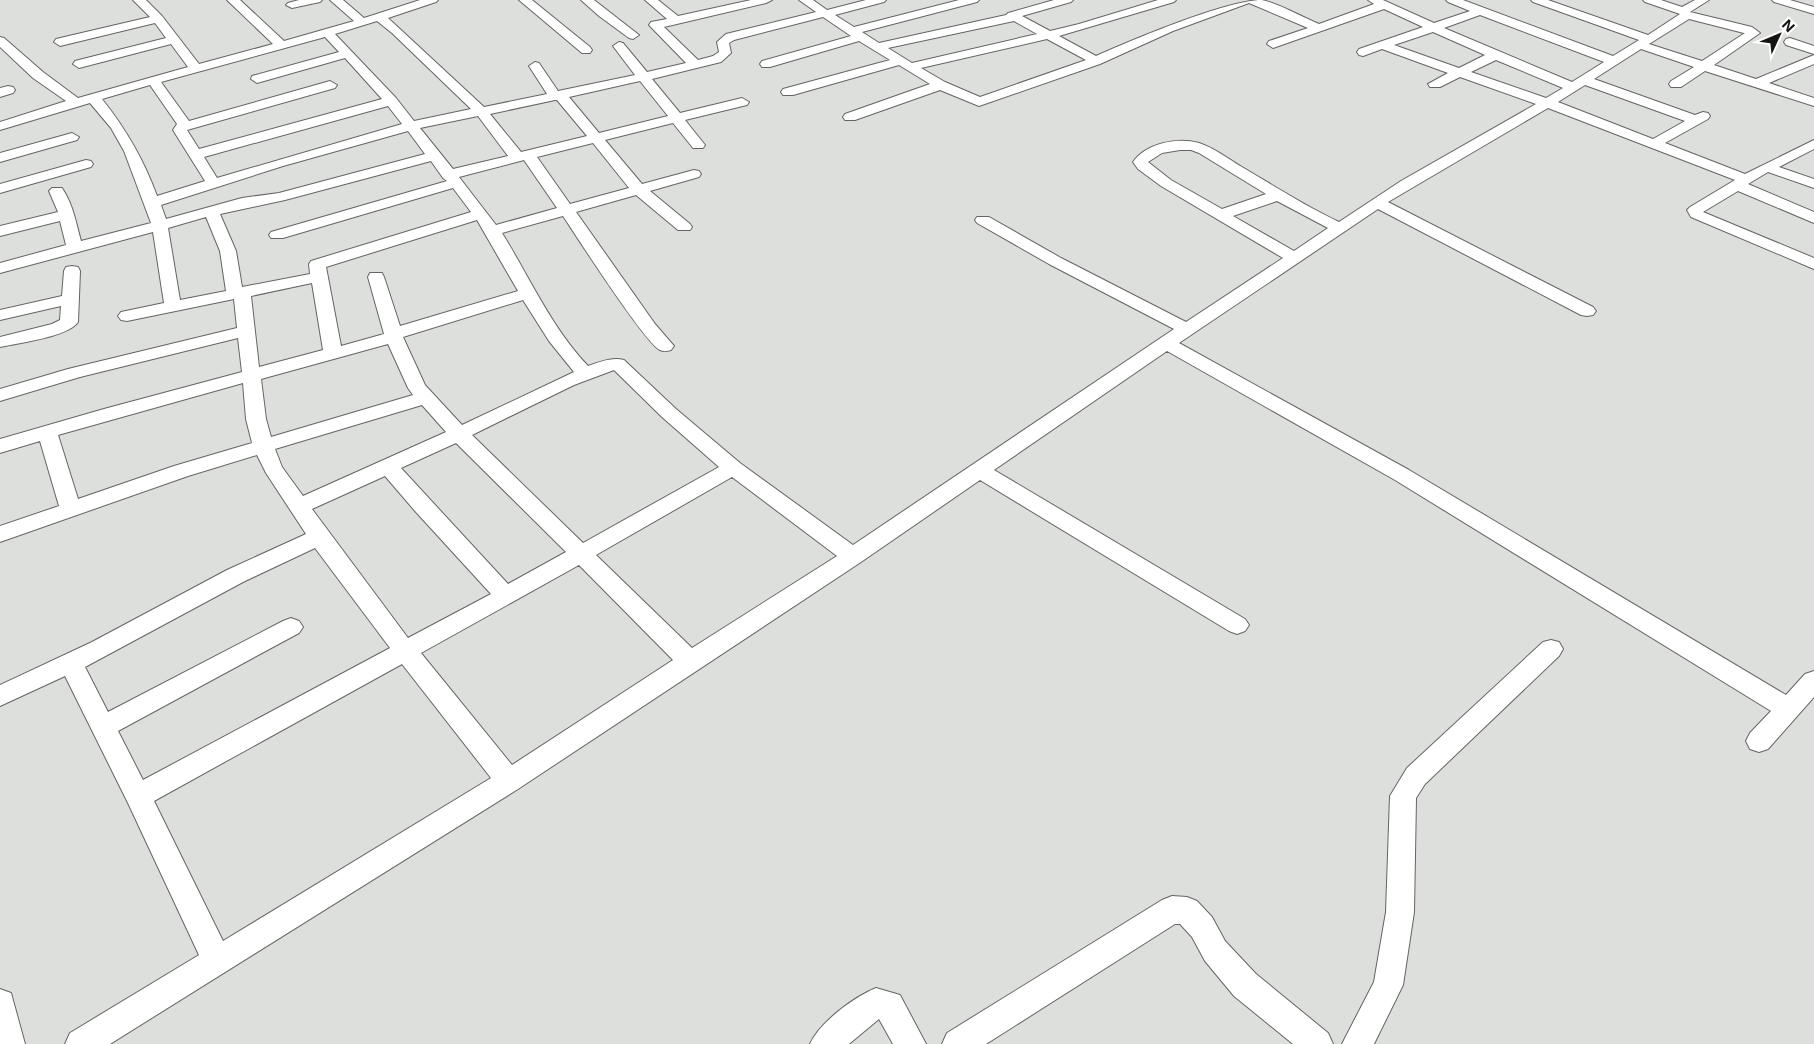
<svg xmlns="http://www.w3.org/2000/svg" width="1814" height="1044" font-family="Inter,sans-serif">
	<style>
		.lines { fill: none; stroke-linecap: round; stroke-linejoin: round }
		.street-casing { stroke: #646562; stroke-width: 2 }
		.street { fill: #fff; fill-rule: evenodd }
	</style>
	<rect width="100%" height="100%" fill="#dddfdc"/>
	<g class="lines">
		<g class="street-casing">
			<g id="street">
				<path d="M133,0H146L162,16L199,64L273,44L227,0H240L284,41L354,21L330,0H343L364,18L420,0H438L436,2L388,18L484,107L547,94L529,66L535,62L539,63L558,91L635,75L613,46L619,42L623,43L647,72L686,63L649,25L651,22L667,19L645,0H658L678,16L751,0H772L766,3L664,27L698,60L713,56L719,52L717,42L726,34L816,12L799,0H813L827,10L866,0H886L884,2L835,15L854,27L959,0H979L977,2L862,32L879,43L1006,15L1008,13L1054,0H1073L1071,2L1022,16L1050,31L1079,24L1158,0H1176L1174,2L1059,36L1096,56C1132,40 1227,0 1262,0C1280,4 1302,17 1319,24L1374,4L1368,0H1383L1434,23L1470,11L1448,2L1446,0H1463L1613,56L1639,40L1533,2L1531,0H1548L1648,35L1680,14L1645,2L1643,0H1661L1682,7L1695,0H1709L1690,12L1752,27L1760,33L1714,65L1756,79L1814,55V64L1769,83L1814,98V106L1705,71L1681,87H1671L1669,84L1671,81L1694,67L1641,49L1594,79L1695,115L1703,112L1708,113L1710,116L1708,119L1665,143L1745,174L1814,140V149L1779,167L1814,179V188L1768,172L1748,184L1814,212V223L1738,191L1703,212L1814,258V269L1691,217L1687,210L1690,207L1735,180L1548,108L1388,202L1593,307L1596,311L1593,315L1587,316L1581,315L1378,209L1179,343L1409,470L1786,695L1805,674L1814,671V697L1768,749L1759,752L1750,749L1746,741L1750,733L1771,711L1395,480L1167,351L994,470L1245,619L1249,625L1245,631L1237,634L1229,631L980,480L861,562L518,789L110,1044H65L70,1033L199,955L128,803L65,676L0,706V685L92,642L227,570L306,534L266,473L257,455L188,476L0,542V526L59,506L40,441L0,453V439L104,409L242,372L238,338L80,377L0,401V389L68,369L237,328L234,299L127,321L121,320L118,316L121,312L164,303L153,232L0,273V263L66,245L60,221L0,236V226L58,212L49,191L52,188H62C73,204 76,223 81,241L151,223L124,151L111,128L90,103L0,130V122L66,101L33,78L0,47V37L4,38L43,72L78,98L188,67L171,44L79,68L73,64L75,61L166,38L155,23L60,46L54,42L56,39L150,17ZM1249,3L1308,28L1269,41L1267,44L1273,48L1384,9L1423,27L1359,49L1357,52L1359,55L1363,56L1382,49L1448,73L1428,84L1430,87H1440L1460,77L1536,104L1401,181L1339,222C1305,206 1274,186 1242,167C1228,159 1215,148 1199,143C1178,137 1146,143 1133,162L1138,169L1161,186L1283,258L1186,322L1061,258L989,217H977L975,220L977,223L1049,264L1174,329L853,545L740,463L676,409L624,360C612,357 600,362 588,366C551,327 530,278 502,233L563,216C577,237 645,343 660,350C664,352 667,351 671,350L674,346L655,324L576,212L636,195L678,230H690L692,227L690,224L650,191L699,177L701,174L699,171L694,170L642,184L605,140L673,123L693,148H703L705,145L685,120L747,105L749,102L742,98L680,113L652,79L721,62L731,53L729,43L734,40L823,17L851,36L762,61L760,64L762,67H770L859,41L890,60L783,89L781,92L783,95H793L899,65L930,84L845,114L843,117L845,120H855L940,90L979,106L1100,64L1173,31ZM1480,15L1604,62L1572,82L1444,28ZM1689,19L1744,33H1745L1702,61L1649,44ZM377,21L392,33L471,109L414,121L396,98L335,34ZM1014,21L1037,34L912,63L888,48ZM1433,32L1485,55L1459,68L1394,45ZM325,37L339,52L252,76L251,79L257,83L345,58L382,99L199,149L187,130L335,88L337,85L330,81L189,121L161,82ZM1047,39L1086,60L980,97L945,82L921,68ZM1496,60L1563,88L1546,98L1471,72ZM640,81L668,116L599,133L569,97ZM150,85L177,124L173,130L205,181L157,196C144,160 126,129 102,99ZM1585,85L1685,121L1653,139L1558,102ZM555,100H557L587,136L521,152L490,114ZM388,106L402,124L217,178L204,157ZM478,116L508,156L453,169L420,128ZM408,131L425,154L279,193L242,198L166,219L161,205L283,166ZM593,143L629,188L570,204L537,157ZM1180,150H1191L1199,153L1266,194L1222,209L1171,180L1148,162L1162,153ZM524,160L557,208L496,225L459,177ZM431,161L443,178L447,181L271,232L269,235L271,238H283L453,188L471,212L311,261L309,264L310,274L242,287L236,251L220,214L285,200ZM1277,201L1328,228L1294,251L1233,216ZM206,217L220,251L226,291L180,300L168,228ZM477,220L518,291L400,326L384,277L382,273H370L368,277L384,334L341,346L326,267ZM312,283L323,350L259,367L251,296ZM523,300L549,341L574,372L462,425L425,385L403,337ZM388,344L408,388L413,395L271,437L266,419L261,379ZM614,370L662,417L719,467L583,543L472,435L574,385ZM243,383L246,419L252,443L174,466L78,499L58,435ZM422,405L446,432L303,496L282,467L275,449ZM456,443L566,552L508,584L401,468ZM385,476L415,511L491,594L408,638L312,509ZM732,477L837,556L692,648L596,555ZM315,548L390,648L143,780L118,731L299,633L303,627L299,621L291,618L283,621L108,712L85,667L243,582ZM579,565L673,660L512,765L421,653ZM402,664L491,778L223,941L154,801Z"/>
				<path d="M299,0H322L320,2L292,8L286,5L288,3Z"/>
				<path d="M519,0H532L590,47L592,50L590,53H582Z"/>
				<path d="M581,0H594L639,35L633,39L629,38L599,16Z"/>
				<path d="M1772,0H1790L1814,7V14L1774,2Z"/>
				<path d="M1790,38L1814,46V54L1786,45L1784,42L1786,39Z"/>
				<path d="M8,86L13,87L15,90L13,93L0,97V88Z"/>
				<path d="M72,133L79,137L77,140L0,162V153Z"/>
				<path d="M86,160L91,161L93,164L91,167L0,193V184Z"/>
				<path d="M72,266L78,267L80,271L78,322C68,337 18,343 0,347V337L52,324L60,320L61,306L0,320V310L62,296L64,271L66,267Z"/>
				<path d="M1551,640L1559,642L1563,649L1559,656L1425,784L1416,798L1414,912L1403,985L1374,1044H1342L1374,982L1386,912L1390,796L1407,768L1543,642Z"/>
				<path d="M1172,896L1187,897L1197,901L1212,917L1225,941L1256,974L1328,1033L1333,1044H1293L1234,996L1205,961L1192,937L1180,924H1175L986,1044H942L947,1033L1162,900Z"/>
				<path d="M876,988L900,995L926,1044H893L879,1019L849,1044H810C820,1022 854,997 876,988Z"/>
				<path d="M0,989L11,993L25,1044H0Z"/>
			</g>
		</g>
		<use href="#street" class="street"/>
	</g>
	<g transform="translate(1779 35) rotate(46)" stroke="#ffffff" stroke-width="4" paint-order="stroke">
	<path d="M0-4L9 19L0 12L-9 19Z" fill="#141413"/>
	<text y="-8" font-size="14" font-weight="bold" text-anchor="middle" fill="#141413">N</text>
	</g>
</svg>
